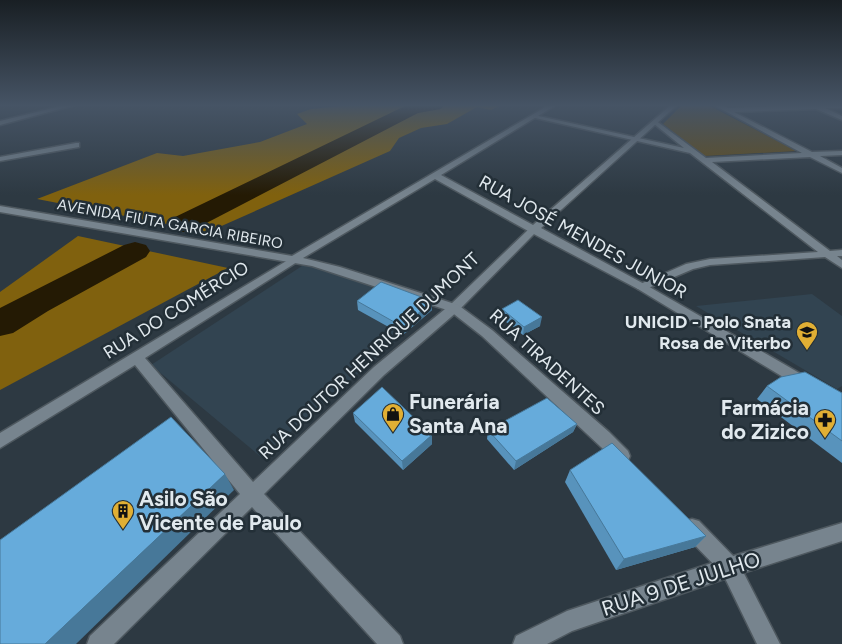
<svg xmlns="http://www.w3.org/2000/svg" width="842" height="644" font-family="Figtree,sans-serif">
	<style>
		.built { fill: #324451 }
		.green { fill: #644d15 }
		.forest { fill: #80610e }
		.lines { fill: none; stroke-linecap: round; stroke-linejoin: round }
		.river { fill: #241a04; fill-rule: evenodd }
		.street-casing { stroke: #4e585f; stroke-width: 3 }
		.secondary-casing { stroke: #4e585f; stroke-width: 3 }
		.street { fill: #77848e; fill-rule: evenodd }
		.secondary { fill: #77848e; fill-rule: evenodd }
		.wall { fill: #5893bc }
		.shaded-wall { fill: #477899 }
		.building { fill: #66abdb; stroke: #477899 }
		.labels { text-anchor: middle; stroke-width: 5; stroke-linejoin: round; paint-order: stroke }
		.far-street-label { font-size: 15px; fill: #e1e9ee; stroke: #232f37 }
		.street-label { font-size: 18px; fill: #e1e9ee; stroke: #232f37 }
		.poi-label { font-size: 18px; font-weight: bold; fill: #e1e9ee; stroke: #232f37; text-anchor: end }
		.near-poi-label { font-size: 21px; font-weight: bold; fill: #e1e9ee; stroke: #232f37; text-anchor: start }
		.near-street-label { font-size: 21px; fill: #e1e9ee; stroke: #232f37 }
	</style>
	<rect width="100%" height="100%" fill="#2d3942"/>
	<g class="built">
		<path d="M305,264L382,290L403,335L261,457L151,365Z"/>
		<path d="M812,294L842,316V386L837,389L696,306Z"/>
	</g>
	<path class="green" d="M682,105H708L797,151L704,156L663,124Z"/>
	<g class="forest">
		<path d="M353,105H501L491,110L477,107L447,124L421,128L399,138L390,151L208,232L37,199L157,153L183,156L260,142L307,124L297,114L311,109Z"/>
		<path d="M78,236L228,268L0,390V292Z"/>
	</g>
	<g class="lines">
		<g class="river">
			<path d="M407,105H444L441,109L418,113L193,230L183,232L173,230L169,224L173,218Z"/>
			<path d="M135,242L146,245L150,251L146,257L48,311L13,333L0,336V308L124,245Z"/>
		</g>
		<g class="street-casing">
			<g id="street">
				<path d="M65,105H75L0,125V121Z"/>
				<path d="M714,105H721L728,108L842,105V108H825L842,116V120L816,109L734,112L812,152L842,151V155L820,156L842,168V173L810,157L712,162L830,251L842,250V256H837L842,260V268L825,257L710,265L693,269L646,289H638L636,287L638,285L686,264L710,259L818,252L690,153L531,117L534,115L684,148L653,123L652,122L655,120L706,158L802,153Z"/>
				<path d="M76,143H79V147L0,161V157Z"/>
				<path d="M533,227L536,228V232L458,311L384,375L264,494L400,636L403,644H377L252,507L114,644H87L90,636L240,494L135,365L0,448V433L293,257L297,258L298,260L297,262L145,358L253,482L374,367L450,305L530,228Z"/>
				<path d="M842,523V541L730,577L572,631L547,644H513L516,636L567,611L730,557Z"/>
			</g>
		</g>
		<g class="secondary-casing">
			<g id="secondary">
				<path d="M549,105H556L441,175L533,225L671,105H677L541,228L646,285L808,378L810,382L808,386L803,387L798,386L638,289L530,232L435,179L303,258L340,267L458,305L492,330L609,432L628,451L630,456L628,461L622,463L616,461L482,336L450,311L312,266L0,212V206L292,256Z"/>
				<path d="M692,519L699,521L737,560L780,644H757L723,574L685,535L683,528L685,521Z"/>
			</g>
		</g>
		<use href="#street" class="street"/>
		<use href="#secondary" class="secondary"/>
	</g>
	<g class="wall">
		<path d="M357,301H432V310L403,335L358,310Z"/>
		<path d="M502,309L540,326L523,335L501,318Z"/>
		<path d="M767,386L842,393V463L757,399Z"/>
		<path d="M353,413L432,444L403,470L355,422Z"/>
		<path d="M577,424L573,432L514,470L487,439L488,430Z"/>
		<path d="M570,470L706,536L695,547L616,570L565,482Z"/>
	</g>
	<g class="shaded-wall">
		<path d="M432,301V310L403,335V327Z"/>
		<path d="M542,317L540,326L523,335L524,327Z"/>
		<path d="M577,424L573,432L514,470L516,461Z"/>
		<path d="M432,435V444L403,470L402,461Z"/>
		<path d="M225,474L234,490L76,644H45Z"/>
		<path d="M706,536L695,547L616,570L624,559Z"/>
	</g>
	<g class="building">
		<path d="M381,282L432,301L403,327L357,301Z"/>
		<path d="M518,300L542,317L524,327L502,309Z"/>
		<path d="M805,372L842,393V441L767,386L781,377Z"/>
		<path d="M382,387L432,435L402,461L353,413Z"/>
		<path d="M547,398L577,424L516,461L488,430Z"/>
		<path d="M171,417L225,474L45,644H0V540Z"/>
		<path d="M612,443L706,536L624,559L570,470Z"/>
	</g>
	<linearGradient id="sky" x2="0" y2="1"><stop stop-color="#191f24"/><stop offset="0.54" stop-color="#465465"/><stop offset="1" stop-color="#465465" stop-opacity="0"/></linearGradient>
	<rect width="842" height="195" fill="url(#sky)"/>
	<defs>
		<g id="university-pin" transform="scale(1.125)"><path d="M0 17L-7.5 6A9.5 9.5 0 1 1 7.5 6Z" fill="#e1af34" stroke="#232f37"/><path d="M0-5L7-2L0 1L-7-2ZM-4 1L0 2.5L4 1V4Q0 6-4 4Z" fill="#111"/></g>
		<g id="shop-pin" transform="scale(1.125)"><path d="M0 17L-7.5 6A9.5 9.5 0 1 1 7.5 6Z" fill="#e1af34" stroke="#232f37"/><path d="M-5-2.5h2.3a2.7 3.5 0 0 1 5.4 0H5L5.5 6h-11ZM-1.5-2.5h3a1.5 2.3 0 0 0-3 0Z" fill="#111"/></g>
		<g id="pharmacy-pin" transform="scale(1.125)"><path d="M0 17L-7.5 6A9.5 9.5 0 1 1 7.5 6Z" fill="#e1af34" stroke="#232f37"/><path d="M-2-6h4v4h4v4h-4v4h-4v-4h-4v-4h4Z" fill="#111"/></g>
		<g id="building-pin" transform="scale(1.125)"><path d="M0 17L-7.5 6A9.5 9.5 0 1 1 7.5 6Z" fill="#e1af34" stroke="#232f37"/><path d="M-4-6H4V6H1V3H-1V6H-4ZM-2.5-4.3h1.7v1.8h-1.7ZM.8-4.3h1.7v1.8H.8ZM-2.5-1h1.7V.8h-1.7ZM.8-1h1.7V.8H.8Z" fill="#111"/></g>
	</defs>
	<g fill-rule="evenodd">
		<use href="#university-pin" x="807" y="332"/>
		<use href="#shop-pin" x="393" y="414"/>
		<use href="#pharmacy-pin" x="825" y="420"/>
		<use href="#building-pin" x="123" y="511"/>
	</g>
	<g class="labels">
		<g class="far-street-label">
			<text transform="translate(170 224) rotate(10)" y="5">AVENIDA FIUTA GARCIA RIBEIRO</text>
		</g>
		<g class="street-label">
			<text transform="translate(583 237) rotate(29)" y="6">RUA JOSÉ MENDES JUNIOR</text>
			<text transform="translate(176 310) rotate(-32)" y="6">RUA DO COMÉRCIO</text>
			<text transform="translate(369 356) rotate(-43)" y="6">RUA DOUTOR HENRIQUE DUMONT</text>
			<text transform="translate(547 362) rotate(42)" y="6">RUA TIRADENTES</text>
		</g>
		<g class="poi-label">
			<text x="791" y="328">UNICID - Polo Snata<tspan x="791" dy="21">Rosa de Viterbo</tspan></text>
		</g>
		<g class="near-poi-label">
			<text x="409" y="409">Funerária<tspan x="409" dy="24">Santa Ana</tspan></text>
			<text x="809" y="415" text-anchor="end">Farmácia<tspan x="809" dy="24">do Zizico</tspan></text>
			<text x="139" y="506">Asilo São<tspan x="139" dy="24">Vicente de Paulo</tspan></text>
		</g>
		<g class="near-street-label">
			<text transform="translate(681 584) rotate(-18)" y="7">RUA 9 DE JULHO</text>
		</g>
	</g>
</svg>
